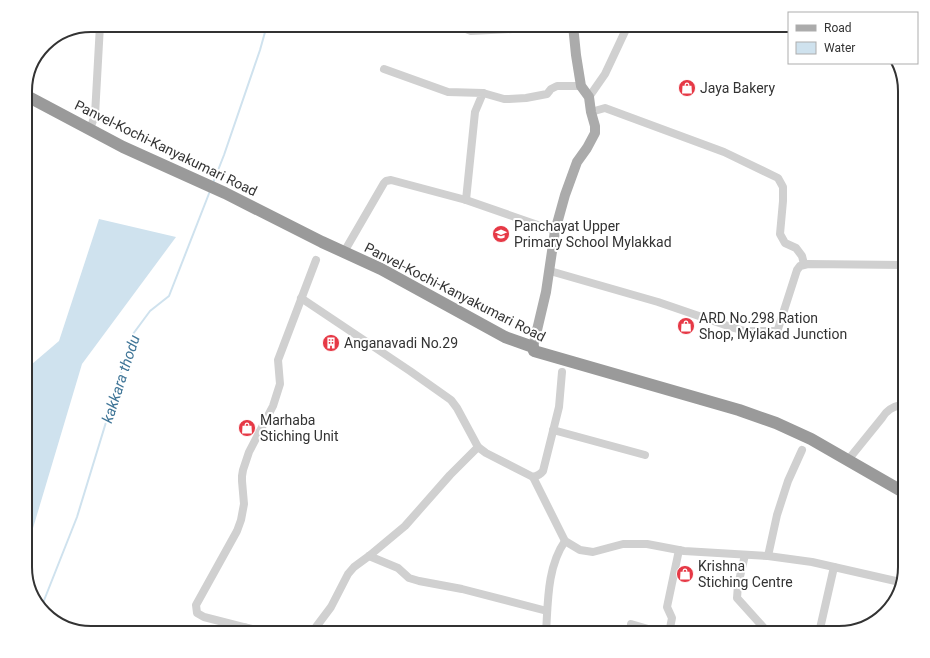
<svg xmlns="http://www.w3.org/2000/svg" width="930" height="658" font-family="Roboto,sans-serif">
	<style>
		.water { fill: #cfe2ee }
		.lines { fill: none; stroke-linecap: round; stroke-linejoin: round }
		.stream { stroke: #cfe2ee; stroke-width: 2 }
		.minor { stroke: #d0d0d0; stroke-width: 8 }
		.major { stroke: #ababab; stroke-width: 10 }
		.highway { stroke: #9a9a9a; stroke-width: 12 }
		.labels { text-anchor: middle; stroke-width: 4; stroke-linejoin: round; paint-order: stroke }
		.poi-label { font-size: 14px; fill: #333; stroke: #fff; text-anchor: start }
		.street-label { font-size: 14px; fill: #333; stroke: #fff }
		.water-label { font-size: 15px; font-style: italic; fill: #3f7597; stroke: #fff }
		.rim { fill: none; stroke: #333; stroke-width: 2 }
	</style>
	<rect width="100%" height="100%" fill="#fff"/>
	<path class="water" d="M99,219L176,237L82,364L25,555V370L59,341Z"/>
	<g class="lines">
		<g class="stream">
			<path d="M213,183L224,155L260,50L267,25"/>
			<path d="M41,608L77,517L133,334L150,311L169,296L210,191"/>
		</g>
		<g class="minor">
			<path d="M464,25L466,29L471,31L573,26"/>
			<path d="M384,69L448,92L483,93L475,112L466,200"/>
			<path d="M483,93L504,99H509L526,98L547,94L551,89L557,86H581"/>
			<path d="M589,97L605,74L628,25"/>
			<path d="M591,112L605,108L724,152L778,178L783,187V201L780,234L785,243L796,248L802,256L804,264"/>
			<path d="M90,129L95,115L100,25"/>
			<path d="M344,252L384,183L386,181L391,180L466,200L555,231"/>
			<path d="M550,271L658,302L734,328L745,331H777L778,329L797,270L800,266L808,264L905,265"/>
			<path d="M301,298L410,371L451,400L457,408L478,447"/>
			<path d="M553,430L645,455"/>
			<path d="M848,460L882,418C887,410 892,407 901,405L905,392"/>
			<path d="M533,477L565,541L580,550L593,552L623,544H647L684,551L768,556L812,562L900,582"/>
			<path d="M745,555L738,585L737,598L764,628L767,633"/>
			<path d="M369,556L398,568L409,578L419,581L462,589L547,611"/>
			<path d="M768,556L777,515L788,481L802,450"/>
			<path d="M631,624L662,633"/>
			<path d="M247,628L204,617L197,613L196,605L237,531L241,520L244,504L242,481V476L243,470L249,452L273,406L280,384L278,360L316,260"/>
			<path d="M234,633L240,628L243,627L270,633"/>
			<path d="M309,633L316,627L331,607L348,574L354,567L369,556L405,526L450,475L478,447L486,453L533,477C537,476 540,475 543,471L559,407L562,372"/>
			<path d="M546,633C548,602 547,567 565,541"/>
			<path d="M669,633L672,618L667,607L679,550"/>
			<path d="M819,633L834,567"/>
		</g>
		<path class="major" d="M533,347L546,292L555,231L565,195L577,162L587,148L595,133V126L591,112L589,97L581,86L576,55L573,25"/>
		<path class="highway" d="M25,95L123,147L225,193L322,242L381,269L505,337L533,347L534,351L739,410L776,423L811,439L905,493"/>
	</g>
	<defs>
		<g id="shop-disc" transform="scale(0.9)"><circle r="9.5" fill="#e63946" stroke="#fff"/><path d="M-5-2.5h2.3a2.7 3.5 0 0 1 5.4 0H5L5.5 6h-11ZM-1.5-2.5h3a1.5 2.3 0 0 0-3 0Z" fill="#fff"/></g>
		<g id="school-disc" transform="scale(0.9)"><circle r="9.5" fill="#e63946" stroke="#fff"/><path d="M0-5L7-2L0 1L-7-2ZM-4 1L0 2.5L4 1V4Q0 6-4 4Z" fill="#fff"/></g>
		<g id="building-disc" transform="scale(0.9)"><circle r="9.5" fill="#e63946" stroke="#fff"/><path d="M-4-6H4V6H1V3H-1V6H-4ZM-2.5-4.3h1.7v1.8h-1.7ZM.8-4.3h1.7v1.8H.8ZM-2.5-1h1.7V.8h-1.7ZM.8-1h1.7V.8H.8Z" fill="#fff"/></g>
	</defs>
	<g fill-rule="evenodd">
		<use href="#shop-disc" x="687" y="88"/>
		<use href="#school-disc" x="501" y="234"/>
		<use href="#shop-disc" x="686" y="326"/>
		<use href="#building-disc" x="331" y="343"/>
		<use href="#shop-disc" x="247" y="428"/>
		<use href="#shop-disc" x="685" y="574"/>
	</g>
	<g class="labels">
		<g class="poi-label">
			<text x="700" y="93">Jaya Bakery</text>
			<text x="514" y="231">Panchayat Upper<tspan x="514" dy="16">Primary School Mylakkad</tspan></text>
			<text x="699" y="323">ARD No.298 Ration<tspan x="699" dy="16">Shop, Mylakad Junction</tspan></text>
			<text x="344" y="348">Anganavadi No.29</text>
			<text x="260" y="425">Marhaba<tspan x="260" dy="16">Stiching Unit</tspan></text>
			<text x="698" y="571">Krishna<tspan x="698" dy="16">Stiching Centre</tspan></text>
		</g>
		<g class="street-label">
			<text transform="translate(166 148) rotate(26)" y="5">Panvel-Kochi-Kanyakumari Road</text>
			<text transform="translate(455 292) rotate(27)" y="5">Panvel-Kochi-Kanyakumari Road</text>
		</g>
		<g class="water-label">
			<text transform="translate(121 379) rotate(-72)" y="5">kakkara thodu</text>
		</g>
	</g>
	<path d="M0 0H930V658H0ZM91 32H839A59 59 0 0 1 898 91V567A59 59 0 0 1 839 626H91A59 59 0 0 1 32 567V91A59 59 0 0 1 91 32Z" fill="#fff" fill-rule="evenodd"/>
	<path class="rim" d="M91 32H839A59 59 0 0 1 898 91V567A59 59 0 0 1 839 626H91A59 59 0 0 1 32 567V91A59 59 0 0 1 91 32Z"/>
	<rect x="788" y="12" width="130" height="52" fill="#ffffff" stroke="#adadad"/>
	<rect x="796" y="25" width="20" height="6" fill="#ababab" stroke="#adadad"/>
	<text x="824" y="32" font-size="12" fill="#333333">Road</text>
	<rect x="796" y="42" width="20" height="12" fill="#cfe2ee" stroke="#adadad"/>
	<text x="824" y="52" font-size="12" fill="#333333">Water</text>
</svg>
